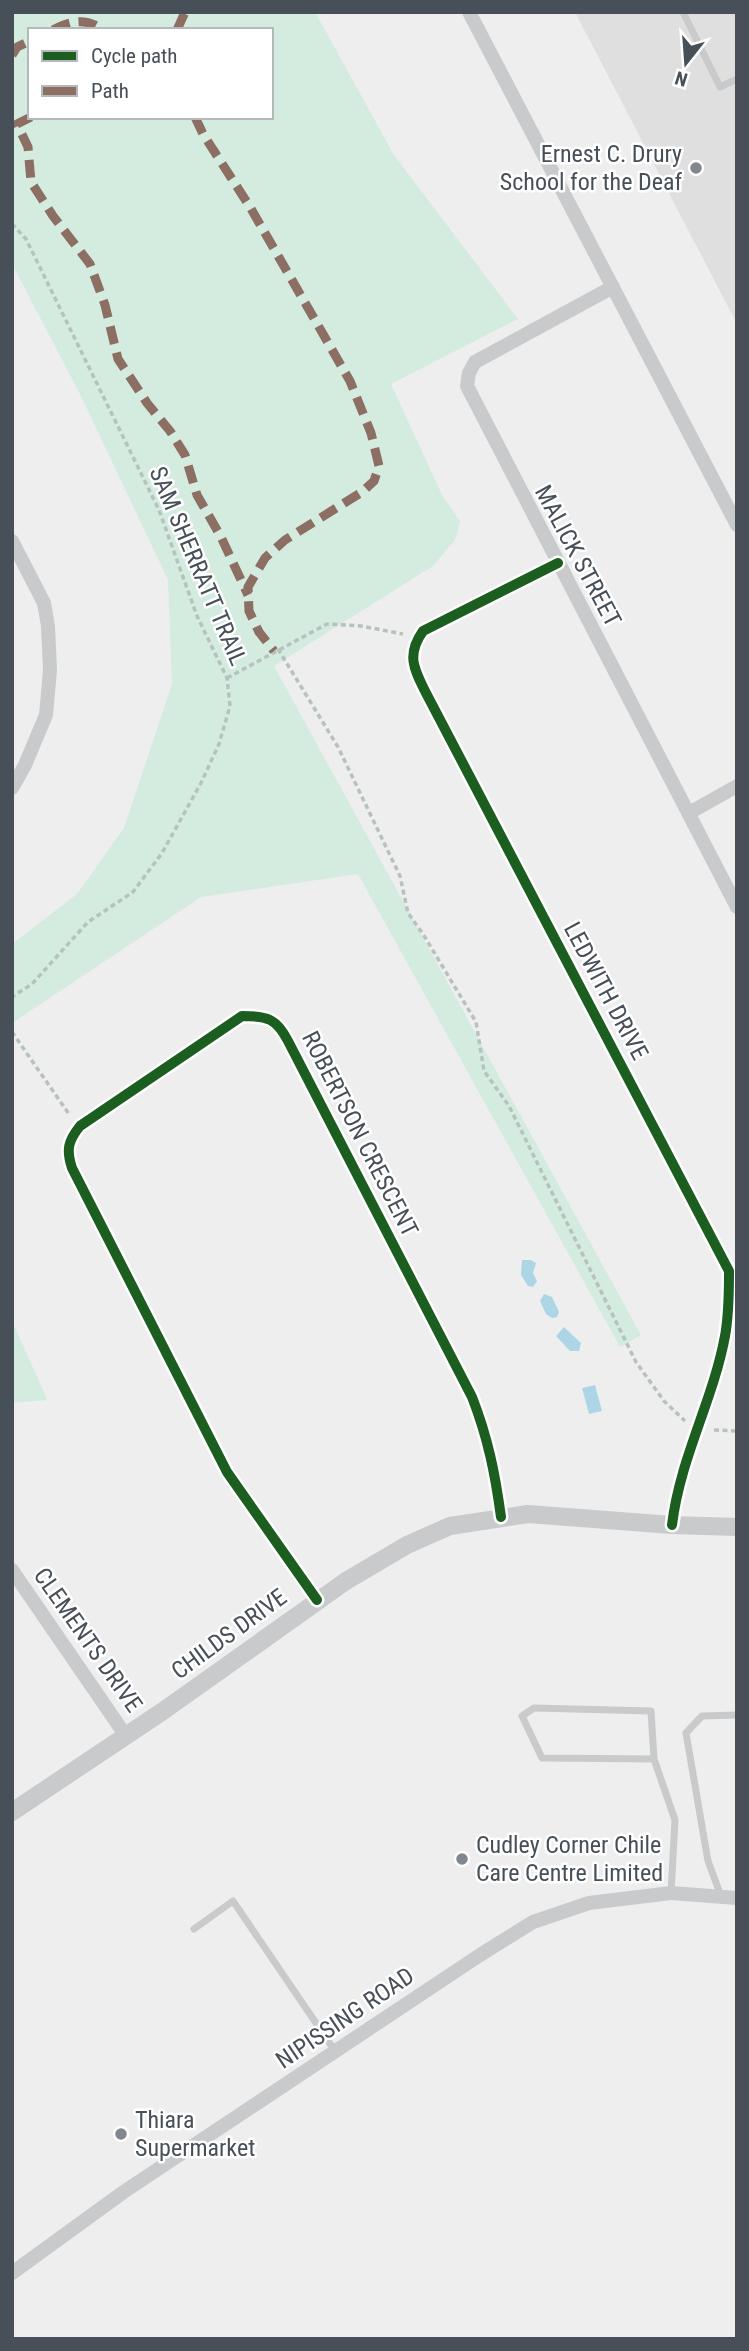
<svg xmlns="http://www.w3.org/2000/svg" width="749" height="2351" font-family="'Roboto Condensed',sans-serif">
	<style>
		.education { fill: #e0dfdf }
		.green { fill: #d4ebdf; fill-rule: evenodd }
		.water { fill: #acd6e6 }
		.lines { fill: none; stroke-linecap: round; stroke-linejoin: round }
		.path { stroke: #b7c1be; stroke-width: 3.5; stroke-dasharray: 5 3.5; stroke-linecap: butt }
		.service { stroke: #c9cacc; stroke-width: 7 }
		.minor { stroke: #c9cacc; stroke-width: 14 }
		.tertiary { stroke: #c9cacc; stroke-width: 18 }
		.quiet { stroke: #8d6e63; stroke-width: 9; stroke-dasharray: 18 9; stroke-linecap: butt }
		.cycleway-casing { stroke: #fff; stroke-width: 15 }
		.cycleway { stroke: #1b5e20; stroke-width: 10 }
		.poi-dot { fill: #81878c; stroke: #fff; stroke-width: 2.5 }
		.labels { text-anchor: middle; stroke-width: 5; stroke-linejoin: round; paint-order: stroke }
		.poi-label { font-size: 24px; fill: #474f58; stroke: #fff; text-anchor: start }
		.street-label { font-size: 24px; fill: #474f58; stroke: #fff }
	</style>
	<rect width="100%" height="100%" fill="#eee"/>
	<path class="education" d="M575,12H737V324Z"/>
	<g class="green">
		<path d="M12,12H315L394,155L518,319L391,384L442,495L460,521L455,540L433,566L274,666L641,1335L620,1347L358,874L201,897L12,1023V944L77,894L124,828L172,684L168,580L81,396L12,264ZM30,30H271V117H30Z"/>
		<path d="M12,1321L47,1399V1400L12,1403Z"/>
	</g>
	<g class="water">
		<path d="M522,1260H531L536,1263L533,1273L537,1281L533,1287L528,1286L521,1275Z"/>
		<path d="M544,1294L552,1297L559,1312L557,1317L552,1318L546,1314L540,1301Z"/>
		<path d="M564,1327L581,1343L579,1351H570L556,1336Z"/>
		<path d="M595,1385L602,1411L589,1414L582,1388Z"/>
	</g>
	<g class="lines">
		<g class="path">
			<path d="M12,224L26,239L159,510L197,616L227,678L230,706L219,744L201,783L162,853L133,892L88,922L32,984L12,997"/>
			<path d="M278,649L338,747L400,876L408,913L423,934L476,1022L484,1071L509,1106L636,1362L664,1401L685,1421"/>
			<path d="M227,678L327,624L361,626L403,634"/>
			<path d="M12,1032L69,1114"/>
			<path d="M714,1430L737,1431"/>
		</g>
		<g class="service">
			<path d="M683,12L720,87L737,79"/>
			<path d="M654,1759L542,1758L522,1716L534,1708L651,1711L654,1759L675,1820L671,1893"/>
			<path d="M721,1896L708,1861L686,1733L702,1716L737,1715"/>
			<path d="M194,1929L233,1901L335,2051"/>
		</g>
		<g class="minor">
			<path d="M469,12L737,525"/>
			<path d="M613,287L475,362L469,373L467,386L737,907"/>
			<path d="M12,541L44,603L48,626L50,670L46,715L25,765L12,788"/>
			<path d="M558,563L423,631C406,655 414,669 426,693L729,1271C729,1292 729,1315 725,1336C713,1401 680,1458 672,1525"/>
			<path d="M689,813L737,786"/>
			<path d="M12,1570L126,1736"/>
			<path d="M317,1600L227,1472L72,1168C66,1150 68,1141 80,1126L242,1016C267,1016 276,1018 288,1041L472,1397C488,1438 495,1473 501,1517"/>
			<path d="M12,2273L125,2191L480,1955L533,1922L589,1903L671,1893L737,1898"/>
		</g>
		<path class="tertiary" d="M12,1812L163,1711L346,1581L407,1545L450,1526L528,1514L672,1525L737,1527"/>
		<g class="quiet">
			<path d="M53,30C70,21 86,17 103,30"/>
			<path d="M177,30L185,12"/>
			<path d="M12,55L17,47L30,41"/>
			<path d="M31,117L17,124L28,147L31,182L53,216L90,264L105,305L118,359L147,403L170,431L185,455L197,495L221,537L248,595"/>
			<path d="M195,117L203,134L250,207L350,381L371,433L379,466L374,481L362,492L285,540L265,558L248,587L249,611L259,632L274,651"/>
		</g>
		<g class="cycleway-casing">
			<g id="cycleway">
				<path d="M558,563L423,631C406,655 414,669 426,693L729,1271C729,1292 729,1315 725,1336C713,1401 680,1458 672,1525"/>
				<path d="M317,1600L227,1472L72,1168C66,1150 68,1141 80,1126L242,1016C267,1016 276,1018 288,1041L472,1397C488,1438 495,1473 501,1517"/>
			</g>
		</g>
		<use href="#cycleway" class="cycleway"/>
	</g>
	<g class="poi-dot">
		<circle cx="696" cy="168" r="7"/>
		<circle cx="462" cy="1859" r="7"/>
		<circle cx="121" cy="2134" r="7"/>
	</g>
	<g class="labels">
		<g class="poi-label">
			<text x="682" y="162" text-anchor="end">Ernest C. Drury<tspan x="682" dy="28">School for the Deaf</tspan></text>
			<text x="476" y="1853">Cudley Corner Chile<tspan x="476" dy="28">Care Centre Limited</tspan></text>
			<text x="135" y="2128">Thiara<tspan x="135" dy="28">Supermarket</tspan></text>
		</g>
		<g class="street-label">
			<text transform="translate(578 556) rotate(62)" y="8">MALICK STREET</text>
			<text transform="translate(198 566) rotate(67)" y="8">SAM SHERRATT TRAIL</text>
			<text transform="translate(606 991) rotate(62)" y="8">LEDWITH DRIVE</text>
			<text transform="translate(360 1134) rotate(63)" y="8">ROBERTSON CRESCENT</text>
			<text transform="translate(229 1634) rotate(-36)" y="8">CHILDS DRIVE</text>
			<text transform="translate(88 1640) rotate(55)" y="8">CLEMENTS DRIVE</text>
			<text transform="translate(345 2018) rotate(-34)" y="8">NIPISSING ROAD</text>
		</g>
	</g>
	<rect width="749" height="2351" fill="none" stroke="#474f58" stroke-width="28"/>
	<rect x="28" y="28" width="245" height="91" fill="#ffffff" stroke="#b5b9bc" stroke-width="2"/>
	<rect x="42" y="51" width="35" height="10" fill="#1b5e20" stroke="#b5b9bc" stroke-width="2"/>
	<text x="91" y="63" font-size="21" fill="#474f58">Cycle path</text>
	<rect x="42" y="86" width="35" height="10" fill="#8d6e63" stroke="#b5b9bc" stroke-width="2"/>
	<text x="91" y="98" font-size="21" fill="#474f58">Path</text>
	<g transform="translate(686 63) rotate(197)" stroke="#ffffff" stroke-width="5" paint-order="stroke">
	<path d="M0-5L12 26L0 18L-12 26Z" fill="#474f58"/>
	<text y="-10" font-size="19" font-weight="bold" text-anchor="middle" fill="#474f58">N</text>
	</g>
</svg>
